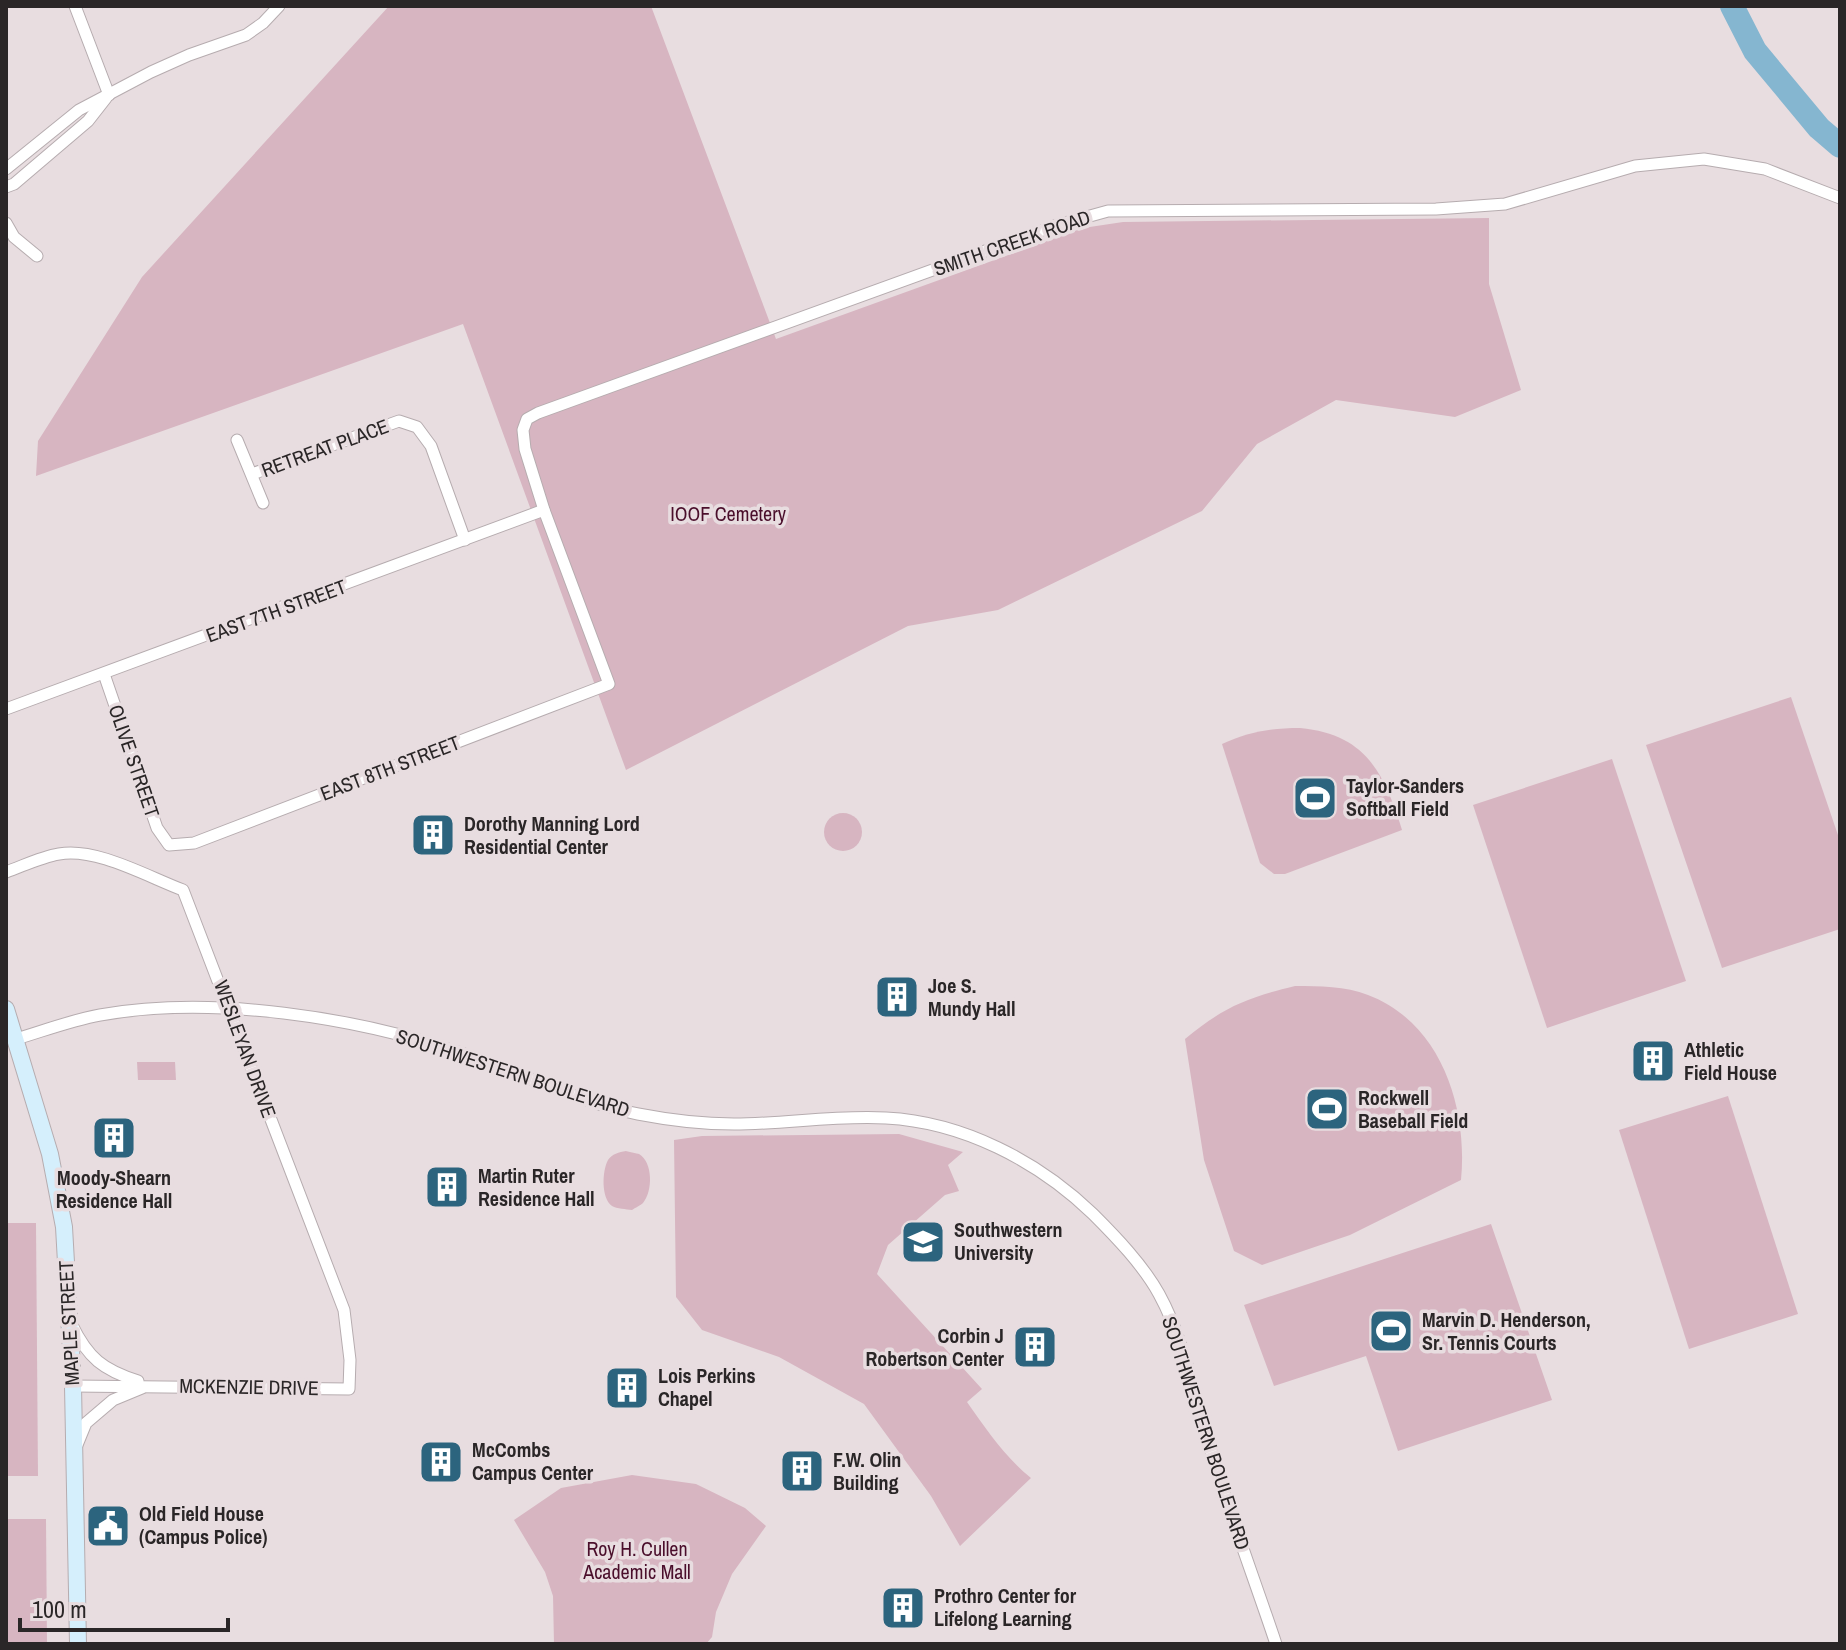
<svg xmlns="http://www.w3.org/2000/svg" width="1846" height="1650" font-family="'Archivo Narrow',sans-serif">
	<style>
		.green { fill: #d7b5c1 }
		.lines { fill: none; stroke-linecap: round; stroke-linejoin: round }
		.river { stroke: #85b6d0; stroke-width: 24 }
		.street-casing { stroke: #b6acaf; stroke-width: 13 }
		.secondary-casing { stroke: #b6acaf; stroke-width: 18 }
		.street { stroke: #fff; stroke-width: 11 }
		.secondary { stroke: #d5effc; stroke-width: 16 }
		.labels { text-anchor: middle; stroke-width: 7; stroke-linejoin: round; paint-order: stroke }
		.street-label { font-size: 20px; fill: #2a2627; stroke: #e8dde0 }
		.park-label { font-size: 20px; fill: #4a0e2b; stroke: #e8dde0 }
		.poi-label { font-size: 20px; font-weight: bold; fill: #2a2627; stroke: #e8dde0; text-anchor: start }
	</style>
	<rect width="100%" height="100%" fill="#e8dde0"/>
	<g class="green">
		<path d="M389,6H651L776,339L1083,228L1123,222L1489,218V284L1521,390L1455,417L1336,400L1257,444L1202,511L998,610L908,626L626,770L463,324L36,476L38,441L142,277Z"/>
		<path d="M1791,697L1840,841V929L1722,968L1646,745Z"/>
		<path d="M1300,728C1365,734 1384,772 1402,830L1285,874H1274L1260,863L1222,744C1248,732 1271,728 1300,728Z"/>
		<path d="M1612,759L1686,981L1547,1028L1473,805Z"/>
		<circle cx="843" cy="832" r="19"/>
		<path d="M1295,986C1320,986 1345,986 1368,995C1442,1023 1468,1109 1461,1180L1350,1235L1262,1265L1234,1251L1204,1160L1185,1039C1224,1007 1246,998 1295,986Z"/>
		<path d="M137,1062H175L176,1080H138Z"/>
		<path d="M1728,1096L1798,1314L1689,1349L1619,1130Z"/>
		<path d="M899,1134L963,1152L948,1165L959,1191L945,1195L888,1245L877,1274L982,1389L967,1402C987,1430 1004,1456 1031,1478L960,1546L931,1496L864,1404L779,1357L702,1330L676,1297L674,1140L702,1136Z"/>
		<path d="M626,1151C626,1151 638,1154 639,1154C653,1162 653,1191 643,1203C641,1205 635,1208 632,1210C626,1209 617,1209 612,1206C601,1198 602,1171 608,1160C612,1154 619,1152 626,1151Z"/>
		<path d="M6,1223H36L38,1476H6Z"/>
		<path d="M1491,1224L1552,1400L1398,1451L1366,1356L1274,1386L1244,1305Z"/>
		<path d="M632,1475L696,1484L745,1508L766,1526L732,1574L716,1612L712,1637L706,1644H554L553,1596L545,1572L514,1520L561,1488Z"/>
		<path d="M6,1519H46L47,1644H6Z"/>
	</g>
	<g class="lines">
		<path class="river" d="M1732,6L1755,51L1819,128L1840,146"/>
		<g class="street-casing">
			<g id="street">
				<path d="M75,6L109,95"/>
				<path d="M6,169L79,110L151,72L189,55L246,35L263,23L279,6"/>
				<path d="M6,187L14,184L88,121L106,98"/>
				<path d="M6,223L14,237L37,256"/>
				<path d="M237,440L263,503"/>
				<path d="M252,474L399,421L417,427L431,446L465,540"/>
				<path d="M104,674L157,828L169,845L194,843L609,684L544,510L525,449L523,430L527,419L538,413L1054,226L1108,211L1436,209L1505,204L1635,166L1704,159L1765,169L1840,198"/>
				<path d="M6,709L544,510"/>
				<path d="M6,872C23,866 41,857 59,854C96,847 148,877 183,890L344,1310L350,1360L349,1389L73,1386"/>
				<path d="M16,1039C43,1031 72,1020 100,1015C213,995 356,1017 464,1054C522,1073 577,1102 638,1114C669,1120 702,1124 734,1124C785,1124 835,1115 886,1118C963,1122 1038,1161 1093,1214C1116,1237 1143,1265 1159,1294C1185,1341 1196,1403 1212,1454C1231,1518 1255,1581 1276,1644"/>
				<path d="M72,1325C88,1358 103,1370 138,1381"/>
				<path d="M77,1445L86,1423L113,1400L142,1388"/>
			</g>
		</g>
		<g class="secondary-casing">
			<path id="secondary" d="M6,1009L50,1154L64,1227L73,1386L78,1644"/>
		</g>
		<use href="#street" class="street"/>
		<use href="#secondary" class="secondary"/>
	</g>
	<defs>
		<g id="stadium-square" transform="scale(2.3)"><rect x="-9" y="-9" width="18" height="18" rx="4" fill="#2c647e" stroke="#e8dde0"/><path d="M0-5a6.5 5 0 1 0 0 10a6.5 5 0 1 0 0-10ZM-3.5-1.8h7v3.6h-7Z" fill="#fff"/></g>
		<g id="building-square" transform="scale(2.3)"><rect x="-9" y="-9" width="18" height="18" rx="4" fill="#2c647e" stroke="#e8dde0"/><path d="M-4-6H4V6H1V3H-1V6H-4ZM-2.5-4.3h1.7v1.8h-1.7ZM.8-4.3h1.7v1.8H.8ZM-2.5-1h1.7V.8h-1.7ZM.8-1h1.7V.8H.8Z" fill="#fff"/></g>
		<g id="university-square" transform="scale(2.3)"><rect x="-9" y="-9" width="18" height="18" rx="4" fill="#2c647e" stroke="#e8dde0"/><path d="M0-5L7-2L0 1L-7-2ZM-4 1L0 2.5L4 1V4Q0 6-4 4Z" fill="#fff"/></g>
		<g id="civic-square" transform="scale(2.3)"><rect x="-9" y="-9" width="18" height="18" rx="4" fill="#2c647e" stroke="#e8dde0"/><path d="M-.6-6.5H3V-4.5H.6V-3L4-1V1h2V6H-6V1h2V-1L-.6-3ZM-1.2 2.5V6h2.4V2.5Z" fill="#fff"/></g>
	</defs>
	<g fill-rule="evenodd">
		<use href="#stadium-square" x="1315" y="798"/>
		<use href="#building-square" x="433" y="835"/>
		<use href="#building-square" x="897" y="997"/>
		<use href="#building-square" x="1653" y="1061"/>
		<use href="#stadium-square" x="1327" y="1109"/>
		<use href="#building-square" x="114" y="1138"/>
		<use href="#building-square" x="447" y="1187"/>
		<use href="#university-square" x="923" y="1242"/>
		<use href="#stadium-square" x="1391" y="1331"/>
		<use href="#building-square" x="1035" y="1347"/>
		<use href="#building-square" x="627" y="1388"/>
		<use href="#building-square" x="441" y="1462"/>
		<use href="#building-square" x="802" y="1471"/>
		<use href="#civic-square" x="108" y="1526"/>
		<use href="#building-square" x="903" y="1608"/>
	</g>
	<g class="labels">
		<g class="street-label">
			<text transform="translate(1012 243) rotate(-19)" y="7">SMITH CREEK ROAD</text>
			<text transform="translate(325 448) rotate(-20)" y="7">RETREAT PLACE</text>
			<text transform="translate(276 611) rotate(-20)" y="7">EAST 7TH STREET</text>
			<text transform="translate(134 761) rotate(71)" y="7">OLIVE STREET</text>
			<text transform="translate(390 768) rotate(-21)" y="7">EAST 8TH STREET</text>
			<text transform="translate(245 1049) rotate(70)" y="7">WESLEYAN DRIVE</text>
			<text transform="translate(513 1073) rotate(18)" y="7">SOUTHWESTERN BOULEVARD</text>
			<text transform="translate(69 1323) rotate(-93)" y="7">MAPLE STREET</text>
			<text transform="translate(249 1387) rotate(1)" y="7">MCKENZIE DRIVE</text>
			<text transform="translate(1206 1433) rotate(72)" y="7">SOUTHWESTERN BOULEVARD</text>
		</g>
		<g class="park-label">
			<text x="728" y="521">IOOF Cemetery</text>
			<text x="637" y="1556">Roy H. Cullen<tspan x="637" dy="23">Academic Mall</tspan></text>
		</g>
		<g class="poi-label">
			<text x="1346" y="793">Taylor-Sanders<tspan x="1346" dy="23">Softball Field</tspan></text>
			<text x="464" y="831">Dorothy Manning Lord<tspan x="464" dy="23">Residential Center</tspan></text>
			<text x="928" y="993">Joe S.<tspan x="928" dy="23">Mundy Hall</tspan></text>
			<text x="1684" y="1057">Athletic<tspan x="1684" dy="23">Field House</tspan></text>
			<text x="1358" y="1105">Rockwell<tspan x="1358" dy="23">Baseball Field</tspan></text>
			<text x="478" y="1183">Martin Ruter<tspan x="478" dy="23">Residence Hall</tspan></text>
			<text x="114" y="1185" text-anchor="middle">Moody-Shearn<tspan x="114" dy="23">Residence Hall</tspan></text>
			<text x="954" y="1237">Southwestern<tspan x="954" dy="23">University</tspan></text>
			<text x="1422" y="1327">Marvin D. Henderson,<tspan x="1422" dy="23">Sr. Tennis Courts</tspan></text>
			<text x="1004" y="1343" text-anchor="end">Corbin J<tspan x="1004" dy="23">Robertson Center</tspan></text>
			<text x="658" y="1383">Lois Perkins<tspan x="658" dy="23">Chapel</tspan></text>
			<text x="472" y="1457">McCombs<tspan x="472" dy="23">Campus Center</tspan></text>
			<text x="833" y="1467">F.W. Olin<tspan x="833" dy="23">Building</tspan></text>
			<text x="139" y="1521">Old Field House<tspan x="139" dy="23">(Campus Police)</tspan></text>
			<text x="934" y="1603">Prothro Center for<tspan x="934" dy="23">Lifelong Learning</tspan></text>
		</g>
	</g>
	<rect width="1846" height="1650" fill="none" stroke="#2a2627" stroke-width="16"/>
	<path d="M20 1618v12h208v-12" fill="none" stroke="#2a2627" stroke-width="4"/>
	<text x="32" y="1618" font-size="24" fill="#2a2627" stroke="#e8dde0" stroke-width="6" paint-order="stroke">100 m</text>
</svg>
